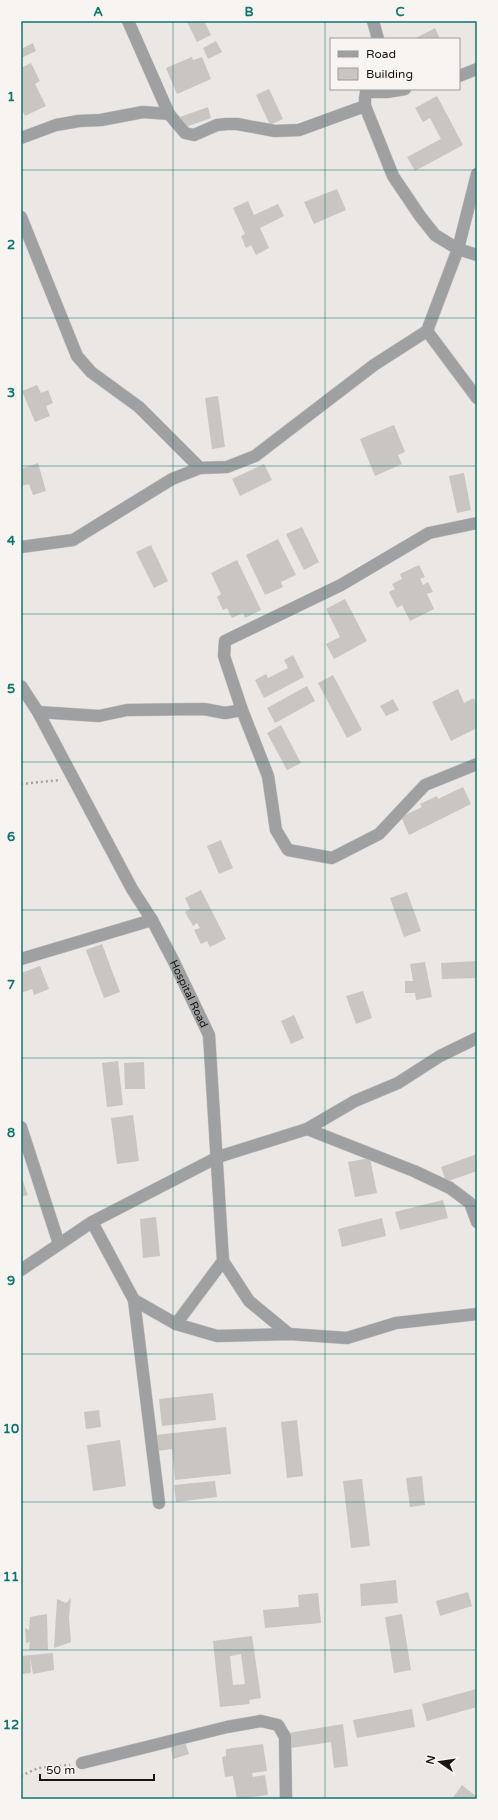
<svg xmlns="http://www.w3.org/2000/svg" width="498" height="1820" font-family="'Varela Round',sans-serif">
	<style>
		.building { fill: #c8c5c3; fill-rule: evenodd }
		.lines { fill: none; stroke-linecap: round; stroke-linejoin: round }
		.minor-casing { stroke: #c8c5c3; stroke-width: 13 }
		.path { stroke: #a5a3a0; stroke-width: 2.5; stroke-dasharray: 2 3; stroke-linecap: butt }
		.minor { stroke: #9fa0a1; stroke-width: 12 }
		.grid { fill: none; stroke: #0f766e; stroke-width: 1; stroke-opacity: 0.55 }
		.labels { text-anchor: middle; stroke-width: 4; stroke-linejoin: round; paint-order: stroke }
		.street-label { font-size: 11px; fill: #161514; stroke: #f7f4f2 }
		.neatline { fill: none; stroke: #0f766e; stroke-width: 1.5 }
		.grid-label { font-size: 13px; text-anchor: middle; font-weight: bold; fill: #0f766e }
	</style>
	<rect width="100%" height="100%" fill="#eae7e4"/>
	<g class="building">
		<path d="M190,21H204L211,35L197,42L187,22Z"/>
		<path d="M435,28L440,39H414Z"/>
		<path d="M216,41L222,52L208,59L203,48Z"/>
		<path d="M33,43L36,51L21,58V49Z"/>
		<path d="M192,57L193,60L202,57L211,79L177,94L166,68Z"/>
		<path d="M31,63L40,81L35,84L46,106L25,116L21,108V68Z"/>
		<path d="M269,89L283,119L270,125L256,95Z"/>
		<path d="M437,96L463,145L415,171L407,157L441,139L430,118L423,122L415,108Z"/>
		<path d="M208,107L211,118L183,128L180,117Z"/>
		<path d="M337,189L346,210L314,224L304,202Z"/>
		<path d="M248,201L254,215L278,204L284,216L260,228L269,248L256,255L251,245L246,248L241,236L245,234L233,208Z"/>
		<path d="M37,385L41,393L48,390L53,403L46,406L50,416L35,422L22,391Z"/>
		<path d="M218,396L225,447L212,449L205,398Z"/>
		<path d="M394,425L405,452L398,455L402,464L375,476L360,439Z"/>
		<path d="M38,463L46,491L33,495L29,484L21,486V469Z"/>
		<path d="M264,464L272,480L240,496L232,479Z"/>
		<path d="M464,473L471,510L457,513L449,476Z"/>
		<path d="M302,527L319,562L304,570L286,534Z"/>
		<path d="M278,539L296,575L281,582L283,587L265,595L246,555Z"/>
		<path d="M151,545L168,581L154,588L136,552Z"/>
		<path d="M237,560L261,610L245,618L243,613L232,618L227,608L223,610L217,597L221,594L211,573Z"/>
		<path d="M419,565L425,577L420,579L423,585L428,582L433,592L427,594L434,609L410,621L402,605L397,608L389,592L395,589L392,584L402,579L400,574Z"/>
		<path d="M345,599L367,641L334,659L326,644L340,637L326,609Z"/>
		<path d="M293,655L304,677L264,698L255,680L266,674L268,678L288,668L284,660Z"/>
		<path d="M333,675L362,730L347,738L318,683Z"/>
		<path d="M307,686L315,701L275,723L267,708Z"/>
		<path d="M458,689L464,703L474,698L477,708V728L451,741L432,702Z"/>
		<path d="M393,699L399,710L386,716L380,706Z"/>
		<path d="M281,725L301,763L287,770L267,733Z"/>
		<path d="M463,787L471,804L409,835L401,817L422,807L420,804L437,796L438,799Z"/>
		<path d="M221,840L233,868L219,874L207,846Z"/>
		<path d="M201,890L226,939L210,947L207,941L201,944L194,930L200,928L197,923L193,926L185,912L190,909L185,898Z"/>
		<path d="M407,892L421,931L404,937L390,898Z"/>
		<path d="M102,944L120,992L104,998L86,950Z"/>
		<path d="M477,961V978L442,979L441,963Z"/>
		<path d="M425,962L432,997L416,1000L415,993H405V981H413L410,964Z"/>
		<path d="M40,966L49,989L34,995L32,989L21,993L23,998L21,999V973Z"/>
		<path d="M363,991L372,1018L356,1024L346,996Z"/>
		<path d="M294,1015L304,1038L291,1044L281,1021Z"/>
		<path d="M118,1061L123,1105L107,1107L102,1063Z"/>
		<path d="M144,1062L145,1089H125L124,1063Z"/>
		<path d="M133,1115L139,1161L117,1164L111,1118Z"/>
		<path d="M477,1154V1171L446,1182L441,1167Z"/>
		<path d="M370,1158L377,1193L355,1197L348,1162Z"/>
		<path d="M21,1176L28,1195L21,1197Z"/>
		<path d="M443,1200L448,1218L400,1230L395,1212Z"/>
		<path d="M156,1217L160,1256L143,1258L140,1219Z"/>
		<path d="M382,1218L386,1236L342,1247L338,1229Z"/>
		<path d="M213,1393L216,1420L162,1426L159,1399Z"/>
		<path d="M99,1410L101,1427L86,1429L84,1412Z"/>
		<path d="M297,1420L303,1476L287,1478L281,1422Z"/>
		<path d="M226,1427L231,1474L175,1480L172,1449L158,1451L156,1435Z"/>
		<path d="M120,1440L126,1486L93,1491L87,1445Z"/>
		<path d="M422,1476L425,1505L410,1507L406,1478Z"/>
		<path d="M362,1479L370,1546L351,1548L343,1481Z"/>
		<path d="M215,1481L217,1497L176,1502L174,1485Z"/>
		<path d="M396,1580L398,1603L361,1606L360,1584Z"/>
		<path d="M468,1592L472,1606L440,1616L436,1601Z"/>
		<path d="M318,1593L321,1623L265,1628L263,1610L299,1607L298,1595Z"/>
		<path d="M71,1598L69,1618L71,1642L54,1648L57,1599L66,1603Z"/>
		<path d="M47,1614L48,1650H29L30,1642L26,1643L25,1628L29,1630L30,1617Z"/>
		<path d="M402,1614L411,1670L394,1673L385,1617Z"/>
		<path d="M252,1636L261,1698L249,1700L250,1704L220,1707L213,1641ZM241,1654L245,1684L233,1685L230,1656Z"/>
		<path d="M53,1653L54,1670L33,1674L30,1657L31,1673L21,1674V1656Z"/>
		<path d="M476,1689L477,1707L427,1721L422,1704Z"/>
		<path d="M412,1709L415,1727L357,1738L353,1720Z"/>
		<path d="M343,1724L348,1766L334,1768L331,1742L291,1748L288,1733Z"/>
		<path d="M185,1742L189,1754L173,1759L171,1747Z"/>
		<path d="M263,1744L267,1771L252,1773L253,1777L265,1775L268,1795L237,1799L233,1776L225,1777L222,1757L226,1756V1749Z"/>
		<path d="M462,1785L477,1797V1799H452Z"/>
	</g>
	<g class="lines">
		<g class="minor-casing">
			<g id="minor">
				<path d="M128,21L169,114"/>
				<path d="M373,21L378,39"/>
				<path d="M459,76L477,69"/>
				<path d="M367,89L365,98V106L393,176L420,216L435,235L458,249L477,255"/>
				<path d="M366,92H387L405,89"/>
				<path d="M21,138L56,125L79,121L101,120L143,112L169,114L185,133L194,135L217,125L227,124H237L275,131L299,130L365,106"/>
				<path d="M21,217L77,356L91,372L139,407L200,468"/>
				<path d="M427,331L477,398"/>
				<path d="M21,547L73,540L172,479L200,468L227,467L255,456L374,365L427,331L458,249L477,174"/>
				<path id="s1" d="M21,686L38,712L132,889L152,920L174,962L209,1035L223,1261L176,1324"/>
				<path d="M242,710L224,656L225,641L341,585L429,533L477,523"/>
				<path d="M38,712L99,716L127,710L204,709L225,713L242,710L268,776L276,830L288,850L332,858L379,834L425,785L477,764"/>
				<path d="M21,959L152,920"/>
				<path d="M21,1127L59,1244"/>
				<path d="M307,1129L414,1171L450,1188L470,1203L477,1222"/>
				<path d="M92,1222L218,1157L307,1129L355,1101L398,1083L440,1056L477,1038"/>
				<path d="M223,1261L249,1301L289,1334"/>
				<path d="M21,1270L92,1222L134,1300L176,1324L217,1336L289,1334L347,1338L396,1323L477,1314"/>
				<path d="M134,1300L159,1503"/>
				<path d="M82,1763L227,1727L261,1721L278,1725L285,1737L286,1799"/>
			</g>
		</g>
		<g class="path">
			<path d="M21,784L61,780"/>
			<path d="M21,1776L38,1768L70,1765"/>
		</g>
		<use href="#minor" class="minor"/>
	</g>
	<path class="grid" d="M173,21V1799M325,21V1799M21,170H477M21,318H477M21,466H477M21,614H477M21,762H477M21,910H477M21,1058H477M21,1206H477M21,1354H477M21,1502H477M21,1650H477"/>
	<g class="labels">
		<g class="street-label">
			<text dy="4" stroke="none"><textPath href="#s1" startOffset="351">Hospital Road</textPath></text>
		</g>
	</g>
	<rect width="498" height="1820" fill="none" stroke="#f7f4f2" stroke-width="44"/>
	<rect x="330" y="38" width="130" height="52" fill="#f7f4f2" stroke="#9d9b99"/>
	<rect x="338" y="51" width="20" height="6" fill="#9fa0a1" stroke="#9d9b99"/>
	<text x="366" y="58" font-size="12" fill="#161514">Road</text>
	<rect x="338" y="68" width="20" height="12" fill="#c8c5c3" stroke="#9d9b99"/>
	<text x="366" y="78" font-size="12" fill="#161514">Building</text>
	<g transform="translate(440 1762) rotate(283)" stroke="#f7f4f2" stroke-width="3" paint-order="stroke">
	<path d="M0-3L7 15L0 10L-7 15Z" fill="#161514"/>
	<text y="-6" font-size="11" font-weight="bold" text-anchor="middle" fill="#161514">N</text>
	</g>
	<path d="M40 1774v6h114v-6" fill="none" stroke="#161514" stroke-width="2"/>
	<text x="46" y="1774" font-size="12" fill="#161514" stroke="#f7f4f2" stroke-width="3" paint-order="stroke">50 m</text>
	<rect x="22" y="22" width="454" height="1776" class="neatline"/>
	<g class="grid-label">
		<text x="98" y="16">A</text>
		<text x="249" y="16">B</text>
		<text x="400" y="16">C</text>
		<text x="11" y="101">1</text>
		<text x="11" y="249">2</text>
		<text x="11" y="397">3</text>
		<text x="11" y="545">4</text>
		<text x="11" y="693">5</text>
		<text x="11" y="841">6</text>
		<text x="11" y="989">7</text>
		<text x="11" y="1137">8</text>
		<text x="11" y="1285">9</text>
		<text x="11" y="1433">10</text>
		<text x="11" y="1581">11</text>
		<text x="11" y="1729">12</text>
	</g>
</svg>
